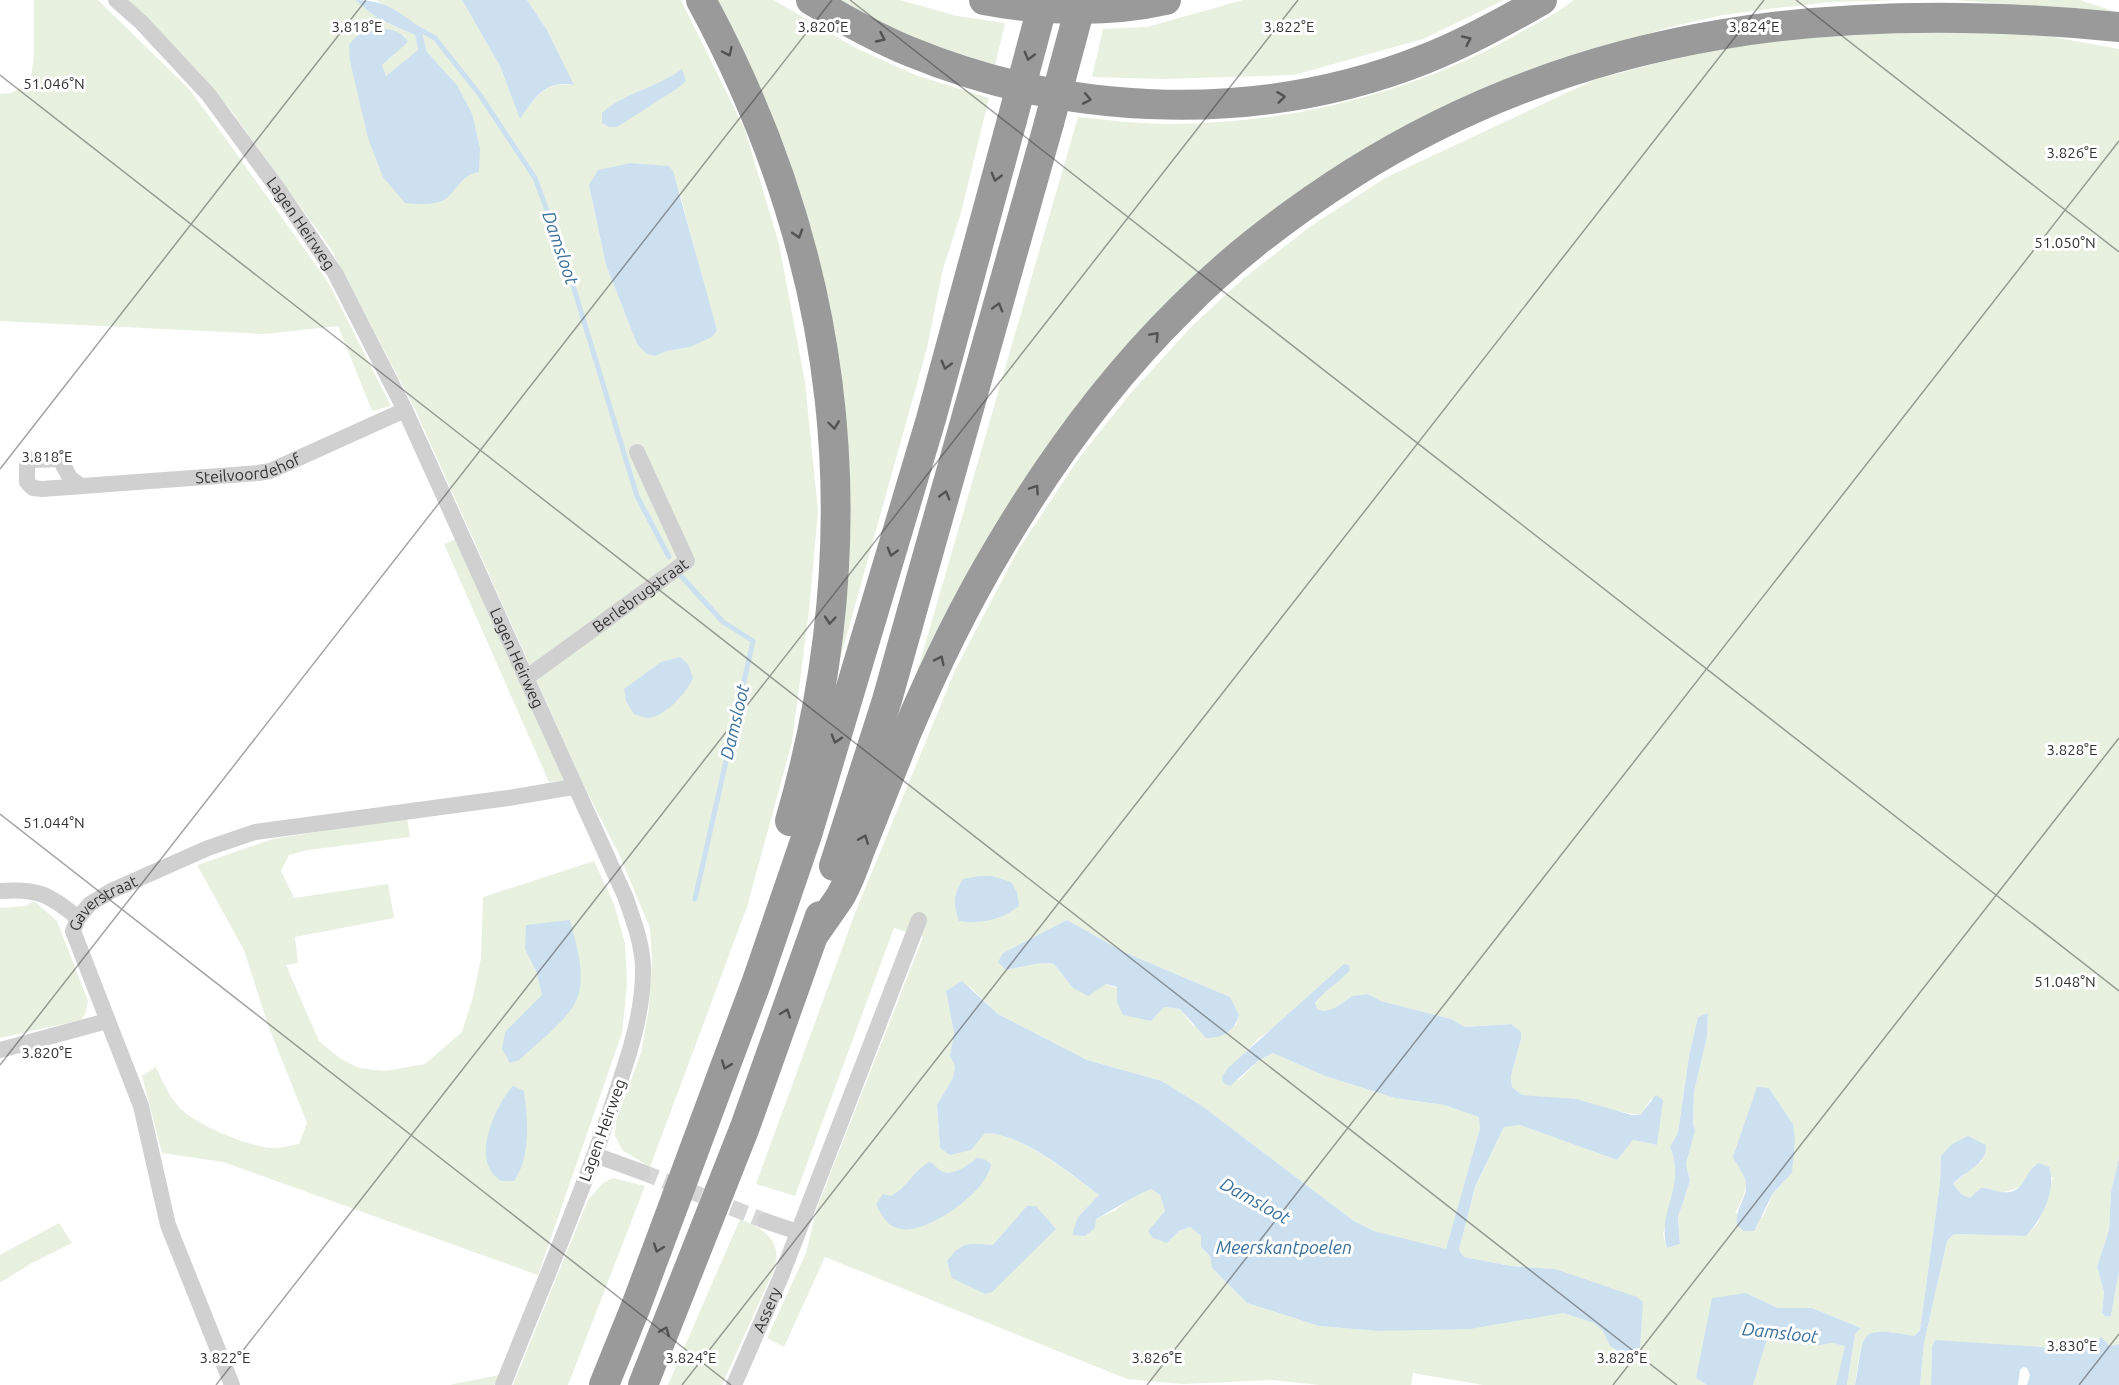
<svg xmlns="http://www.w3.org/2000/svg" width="2119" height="1385" font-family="Ubuntu,sans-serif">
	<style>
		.green { fill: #e8f0e0; fill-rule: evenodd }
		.water { fill: #cce0f0 }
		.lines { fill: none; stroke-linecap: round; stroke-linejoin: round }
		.stream { stroke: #cce0f0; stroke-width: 5 }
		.street-tunnel { stroke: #d6d6d6; stroke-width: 16; stroke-dasharray: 16 8; stroke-linecap: butt }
		.street { stroke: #d0d0d0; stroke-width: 16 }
		.highway { stroke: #9a9a9a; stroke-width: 30 }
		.highway-bridge { stroke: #9a9a9a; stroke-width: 30 }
		.oneway { stroke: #525252 }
		.ticks { fill: none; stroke: #333; stroke-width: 1.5; stroke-opacity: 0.45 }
		.labels { text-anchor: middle; stroke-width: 6; stroke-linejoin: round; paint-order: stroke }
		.street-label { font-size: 16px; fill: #333; stroke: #fff }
		.water-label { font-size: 18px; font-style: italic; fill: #39709c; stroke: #fff }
		.ticks-label { font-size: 15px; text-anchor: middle; fill: #333; stroke: #fff; stroke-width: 6; stroke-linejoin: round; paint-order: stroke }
	</style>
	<rect width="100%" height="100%" fill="#fff"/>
	<g class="green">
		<path d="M34,0H98L189,89L226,139L328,282L391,406L372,411L338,326L264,334L0,321V94L11,93L30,83L34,55Z"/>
		<path d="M126,0H355L377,18L415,35L418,51L386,76L382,65L394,55L405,36L378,29L350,61L356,81L455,187L471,173L457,85L427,52L421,28L376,0H462L500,66L520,118C536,98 545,80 573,85L547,30L527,0H681L745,130L779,244L805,382L818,511L809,611L792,742L747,907L650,1167L622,1150L615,1136L616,1121L641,1053L649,1008L652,959L650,928L619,854L584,786L414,407L331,249L230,109L198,71ZM631,163L645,164L679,190L699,266L690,347L667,351L655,356L637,344L606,265L589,185Z"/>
		<path d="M712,0H774L854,47L915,75L989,98L961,213L943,269L927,348L828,702L846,429Z"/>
		<path d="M840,0H900L957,16L1005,23L995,66L936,48L888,27Z"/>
		<path d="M1243,0H1504L1423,39L1294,75L1163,79L1092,77L1103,29L1147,27Z"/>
		<path d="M1574,0H1900L1832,2L1776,8L1723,15L1670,27L1552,63L1493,86L1402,132L1112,366L906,710L1078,117C1108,120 1139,124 1169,124C1292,124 1417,92 1523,31C1541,21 1559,12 1574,0Z"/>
		<path d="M1955,0H2080L2119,13C2064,14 2009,3 1955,0Z"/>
		<path d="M1939,30L2037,34L2119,49V1158L2111,1192L2109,1230L2097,1267L2104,1292L2102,1313L2106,1317L2111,1316L2119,1271V1344L2110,1346L2105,1341L2092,1340L2076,1352L2055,1348L1932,1347L1931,1385H1920L1924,1343L1947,1241L1954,1234L2026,1236L2038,1223L2053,1178L2034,1165L2021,1187L2000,1193L1985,1188L1970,1198L1961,1194L1953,1184L1983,1160L1941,1156L1940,1183L1920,1330L1914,1336C1858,1326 1863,1332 1855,1385H1847L1855,1334L1861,1328L1812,1308H1778L1746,1293L1696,1378L1707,1385H1483L1413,1373L1411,1385H1319L1272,1380L1182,1384L1127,1379L825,1257L784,1347L767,1338L806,1253L817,1208L923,937L894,928L795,1196L756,1184L855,913L956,668L1018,550L1079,458L1130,394L1192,326L1244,278L1311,226L1385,178L1594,80L1701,51L1794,39ZM1067,920L1124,952L1230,997L1239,1015L1236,1025L1193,1026L1180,1009L1164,1007L1106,984L1073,988L1054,964C1032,961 1025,969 1005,969L1003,953ZM1343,979L1323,993L1315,1004L1317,1009L1324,1011L1335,1008L1352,996L1368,994L1381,1001L1451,1019L1465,1027L1511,1024L1521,1032V1039L1511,1076L1512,1087L1522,1095L1640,1115L1652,1098L1657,1145L1633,1140L1617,1160L1520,1125L1504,1127L1475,1188L1459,1250L1464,1257L1511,1266L1555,1269L1582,1280L1610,1346L1603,1331L1594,1323L1563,1313L1377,1331L1319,1326L1247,1303L1212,1268L1210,1256L1201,1247V1236L1190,1227L1179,1231L1167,1243L1149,1231L1165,1211L1160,1195L1151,1189L1130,1198L1116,1210L1096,1219L1078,1217L1099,1195C1076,1178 1013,1128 985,1133C970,1136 954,1143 940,1148L937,1105L953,1078L955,1066L950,1056L954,1033L946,991L970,987L998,1014L1087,1060L1162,1081L1202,1106L1354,1221L1374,1231L1446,1250L1480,1128V1117L1444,1105L1395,1098L1325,1076L1273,1053L1259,1060L1239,1080L1222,1077L1258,1039ZM1708,1013L1707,1037L1694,1092L1693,1124L1695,1131L1686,1164L1690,1181L1678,1217L1680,1244L1667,1248L1663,1234L1678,1172L1670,1147L1678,1133L1689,1056L1698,1017ZM1769,1088L1793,1124L1792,1173L1773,1193L1763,1217L1735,1213L1743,1198Z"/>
		<path d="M456,539L565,780L549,782L444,544Z"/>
		<path d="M407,817L410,837L308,850L289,855L281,871L294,898L388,884L394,918L295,937L298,963L286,965L319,1041L341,1059L359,1068L385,1071L425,1064L462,1032L473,997L481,958L483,897L594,861L614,904L625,943L627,985L622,1033L538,1275L223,1162L162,1153L142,1076L156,1067C162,1081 169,1095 179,1107C195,1125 248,1146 271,1148C280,1149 290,1145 299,1144L307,1123L268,1025L244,950L197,865L273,839Z"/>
		<path d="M34,901L57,921L88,1001L86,1012L81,1020L0,1038V908L26,906Z"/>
		<path d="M613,1178L645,1186L568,1385H513L588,1200L603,1183Z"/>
		<path d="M740,1219C767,1230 785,1243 772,1274L722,1385H668Z"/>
		<path d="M59,1223L72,1243L30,1264L0,1283V1255Z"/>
		<path d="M1767,1339L1815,1346L1832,1343L1846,1346L1836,1385H1753Z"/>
		<path d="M499,1375L494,1385H451L453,1384Z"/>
	</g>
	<g class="water">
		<path d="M355,0C386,0 397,11 421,28L427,52L457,85L472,114L480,148L479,172C463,174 458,188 447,198C437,206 417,204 405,203L383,177L368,138L350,61L349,45C359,27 397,21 408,42L382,65L386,76L418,50L415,35L377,18Z"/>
		<path d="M462,0H527L547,30L574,85C544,80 536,97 520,119L500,66Z"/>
		<path d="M682,69L686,81L678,88L617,127H609L602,123V113C625,92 657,88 682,69Z"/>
		<path d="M631,163L669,166L673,171L717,330L712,337L690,347L667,351L655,356L647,354L637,344L606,265L589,185L598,170Z"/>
		<path d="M680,657L688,664L693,678C687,692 665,717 648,718C644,718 638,715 634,714L626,701L624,689L661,662Z"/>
		<path d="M980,876H992L1011,882L1017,892L1019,906C1004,919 980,925 959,921C953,903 953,895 963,879Z"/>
		<path d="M570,920C576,945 588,978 575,1003C566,1021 535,1045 519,1060L510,1063L502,1049L505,1032L542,995L537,973L525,949L526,925Z"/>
		<path d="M1067,920L1124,952L1230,997L1239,1015C1234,1032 1223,1038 1206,1038L1180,1009L1164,1007L1151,1021L1123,1015L1117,1002V987L1106,984L1088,996L1073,988L1054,964C1034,961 1024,969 1005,969L998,962L1003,953Z"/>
		<path d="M1344,964L1349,965L1350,970C1339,983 1325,990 1315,1003L1317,1009L1324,1011L1335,1008L1352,996L1368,994L1381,1001L1451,1019L1465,1027L1511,1024L1521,1032V1039L1511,1076L1512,1087L1522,1095L1576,1099L1632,1115H1640L1656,1095L1663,1100L1657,1145L1633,1140L1617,1160L1520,1125L1504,1127L1475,1187L1459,1250L1464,1257L1511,1266L1555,1269L1637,1297L1643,1302L1640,1347L1627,1356L1610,1346L1603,1331L1594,1323L1563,1313L1470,1329L1377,1331L1319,1326L1247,1303L1212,1268L1210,1256L1201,1247V1236L1190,1227L1179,1231L1167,1243L1153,1238L1148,1231L1165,1211L1160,1195L1151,1189C1131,1197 1115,1209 1096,1219L1095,1228L1085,1236L1072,1235L1078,1217L1099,1195C1070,1173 1021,1133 985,1133L971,1150L950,1155L940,1148L937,1105L953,1078L955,1066L950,1056L954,1033L946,991L962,981L998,1014L1087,1060L1162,1081L1202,1106L1354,1221L1374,1231L1446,1249L1480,1128L1479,1117L1444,1105L1395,1098L1325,1076L1273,1053L1259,1060L1230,1086L1223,1083L1222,1077L1228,1068Z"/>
		<path d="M1708,1013L1707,1037L1694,1092L1693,1124L1695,1131L1686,1164L1690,1181L1678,1217L1680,1244L1667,1248C1656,1210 1687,1189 1670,1147L1678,1133L1689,1056L1698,1017Z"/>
		<path d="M513,1086L524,1091C528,1120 531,1156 514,1181H501C498,1178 493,1175 491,1171C476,1149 497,1103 513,1086Z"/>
		<path d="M1757,1087L1769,1088L1793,1124L1795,1140L1792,1173L1773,1193L1754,1231H1744L1737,1225C1734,1209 1747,1200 1746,1184C1746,1176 1737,1165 1733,1157Z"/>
		<path d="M1968,1136L1986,1145C1987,1165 1965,1171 1953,1184L1961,1194L1970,1198L1981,1188C1991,1187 1999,1194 2010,1192C2027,1188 2025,1169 2039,1163L2049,1167C2057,1190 2042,1219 2026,1236L1954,1234L1947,1241L1924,1343L1920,1385H1855C1865,1333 1855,1325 1914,1336L1920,1330L1940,1183L1941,1156L1952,1144Z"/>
		<path d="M977,1158L984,1159L991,1164C988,1192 923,1238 897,1228C885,1224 881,1214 876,1204L883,1194L891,1196C907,1188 913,1171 929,1162C935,1164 936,1168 941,1171C953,1177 968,1165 977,1158Z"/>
		<path d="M2119,1158V1271L2111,1316L2106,1317L2102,1313L2104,1292L2097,1267L2109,1230L2111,1192Z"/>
		<path d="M1027,1206H1036L1056,1229L992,1292L985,1294L952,1278L947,1261C963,1240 969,1244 993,1245Z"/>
		<path d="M1746,1293L1778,1308H1812L1861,1328L1855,1334L1847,1385H1836L1845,1346L1832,1343L1815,1346L1767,1339L1753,1385H1707L1696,1378L1712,1298Z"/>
		<path d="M2101,1337L2110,1346L2119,1344V1385H2027L2030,1375L2027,1368L2023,1367L2020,1370L2018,1385H1931L1932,1347L1935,1340L2055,1348L2076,1352Z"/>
	</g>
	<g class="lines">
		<g class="stream">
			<path d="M417,28L435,38L480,95L535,178L565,259L637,496L669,557"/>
			<path d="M681,576L723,622L753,641L695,899"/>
		</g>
		<path class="street-tunnel" d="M642,1172L765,1221"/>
		<g class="street">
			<path id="s1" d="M116,0L141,22L208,94L278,189L335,273L405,410L625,896C633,919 642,942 643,967C644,1018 624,1069 608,1117C577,1208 538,1296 503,1385"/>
			<path id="s2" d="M81,486L70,478L60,459L32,460L27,465V482L33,488L42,489L258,473L270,471L405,410"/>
			<path id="s3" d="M526,678L687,561L637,452"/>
			<path d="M0,891C37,888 49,894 78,918"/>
			<path d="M0,1050L107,1021"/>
			<path d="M595,1155L642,1172"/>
			<path d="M765,1221L798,1232"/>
			<path id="s4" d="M232,1385L168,1225L141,1106L73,931L78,918L90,904L111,891L208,848L255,832L508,798L573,787"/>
			<path id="s5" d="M734,1385L780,1279L919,920"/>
		</g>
		<g class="highway">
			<path d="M701,0C843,262 873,534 790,821"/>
			<path d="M811,0C843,19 876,38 911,52C1072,118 1262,124 1425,59C1466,43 1504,22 1542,0"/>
			<path d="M984,0C1042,11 1109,13 1166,0"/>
			<path d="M834,866L887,700L1049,123"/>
			<path d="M815,933C823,921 832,909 840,897C850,880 856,859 864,840C878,805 892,770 906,734C933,670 964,606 1000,546C1051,460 1110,379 1181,309C1232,257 1292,212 1353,173C1589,25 1845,0 2119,27"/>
			<path d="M604,1385L636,1306L757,981L807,835L931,419L1012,120"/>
			<path d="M643,1385L745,1127L820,916"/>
		</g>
		<g class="highway-bridge">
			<path d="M1012,120L1044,0"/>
			<path d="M1049,123L1082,0"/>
		</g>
	</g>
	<defs><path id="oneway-chevron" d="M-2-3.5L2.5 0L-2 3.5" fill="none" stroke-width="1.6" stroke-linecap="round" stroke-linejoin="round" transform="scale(1.5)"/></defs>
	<g class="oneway">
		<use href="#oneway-chevron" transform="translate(881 38) rotate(25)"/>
		<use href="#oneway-chevron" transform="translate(1467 40) rotate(-25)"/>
		<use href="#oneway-chevron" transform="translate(728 52) rotate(65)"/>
		<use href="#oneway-chevron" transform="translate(1029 56) rotate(105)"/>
		<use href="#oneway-chevron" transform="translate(1281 97) rotate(-7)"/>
		<use href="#oneway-chevron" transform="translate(1087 99) rotate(11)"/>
		<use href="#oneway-chevron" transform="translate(996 177) rotate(105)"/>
		<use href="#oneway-chevron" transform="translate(798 234) rotate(72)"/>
		<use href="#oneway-chevron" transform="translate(998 307) rotate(-74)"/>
		<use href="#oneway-chevron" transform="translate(1155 336) rotate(-47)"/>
		<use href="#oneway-chevron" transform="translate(946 365) rotate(105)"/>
		<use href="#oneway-chevron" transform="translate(834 425) rotate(82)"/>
		<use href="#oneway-chevron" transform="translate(1035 489) rotate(-56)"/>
		<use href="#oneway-chevron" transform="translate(945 495) rotate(-74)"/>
		<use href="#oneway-chevron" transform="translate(892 552) rotate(106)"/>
		<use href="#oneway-chevron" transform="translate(830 620) rotate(95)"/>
		<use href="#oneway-chevron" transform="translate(940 660) rotate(-64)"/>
		<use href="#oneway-chevron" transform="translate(836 739) rotate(107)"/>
		<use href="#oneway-chevron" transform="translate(864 839) rotate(-68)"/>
		<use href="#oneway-chevron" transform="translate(786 1013) rotate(-70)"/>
		<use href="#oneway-chevron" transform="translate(726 1065) rotate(110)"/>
		<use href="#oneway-chevron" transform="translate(658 1248) rotate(110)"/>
		<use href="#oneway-chevron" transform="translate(665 1331) rotate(-68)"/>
	</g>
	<path class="ticks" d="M850,0L2119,991M1796,0L2119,252M0,75L1677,1385M0,469L366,0M0,814L731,1385M0,1065L832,0M216,1385L1298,0M682,1385L1764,0M1147,1385L2119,141M1613,1385L2119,738M2079,1385L2119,1334"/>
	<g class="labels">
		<g class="street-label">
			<text dy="6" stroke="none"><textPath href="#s1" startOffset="291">Lagen Heirweg</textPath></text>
			<text dy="6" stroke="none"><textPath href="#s2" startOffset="312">Steilvoordehof</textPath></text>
			<text dy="6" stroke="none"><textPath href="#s3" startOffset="141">Berlebrugstraat</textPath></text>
			<text dy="6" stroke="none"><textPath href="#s1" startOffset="777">Lagen Heirweg</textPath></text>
			<text dy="6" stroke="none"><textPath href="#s4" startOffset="525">Gaverstraat</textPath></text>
			<text transform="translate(602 1130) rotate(-70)" y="6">Lagen Heirweg</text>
			<text dy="6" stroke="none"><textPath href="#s5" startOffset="82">Assery</textPath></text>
		</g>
		<g class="water-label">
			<text transform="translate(560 248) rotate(71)" y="6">Damsloot</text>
			<text transform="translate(735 722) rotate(-77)" y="6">Damsloot</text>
			<text transform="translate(1255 1201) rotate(29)" y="6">Damsloot</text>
			<text x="1284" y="1254">Meerskantpoelen</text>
			<text transform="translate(1780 1333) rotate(6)" y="6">Damsloot</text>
		</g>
	</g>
	<g class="ticks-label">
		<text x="357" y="32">3.818°E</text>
		<text x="823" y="32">3.820°E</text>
		<text x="1754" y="32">3.824°E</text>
		<text x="1289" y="32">3.822°E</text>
		<text x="54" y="89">51.046°N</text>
		<text x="2072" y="158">3.826°E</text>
		<text x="2065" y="248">51.050°N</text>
		<text x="47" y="462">3.818°E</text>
		<text x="2072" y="755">3.828°E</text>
		<text x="54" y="828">51.044°N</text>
		<text x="2065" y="987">51.048°N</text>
		<text x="47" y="1058">3.820°E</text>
		<text x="2072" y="1351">3.830°E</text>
		<text x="225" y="1363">3.822°E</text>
		<text x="691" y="1363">3.824°E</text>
		<text x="1157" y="1363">3.826°E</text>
		<text x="1622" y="1363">3.828°E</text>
	</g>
</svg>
